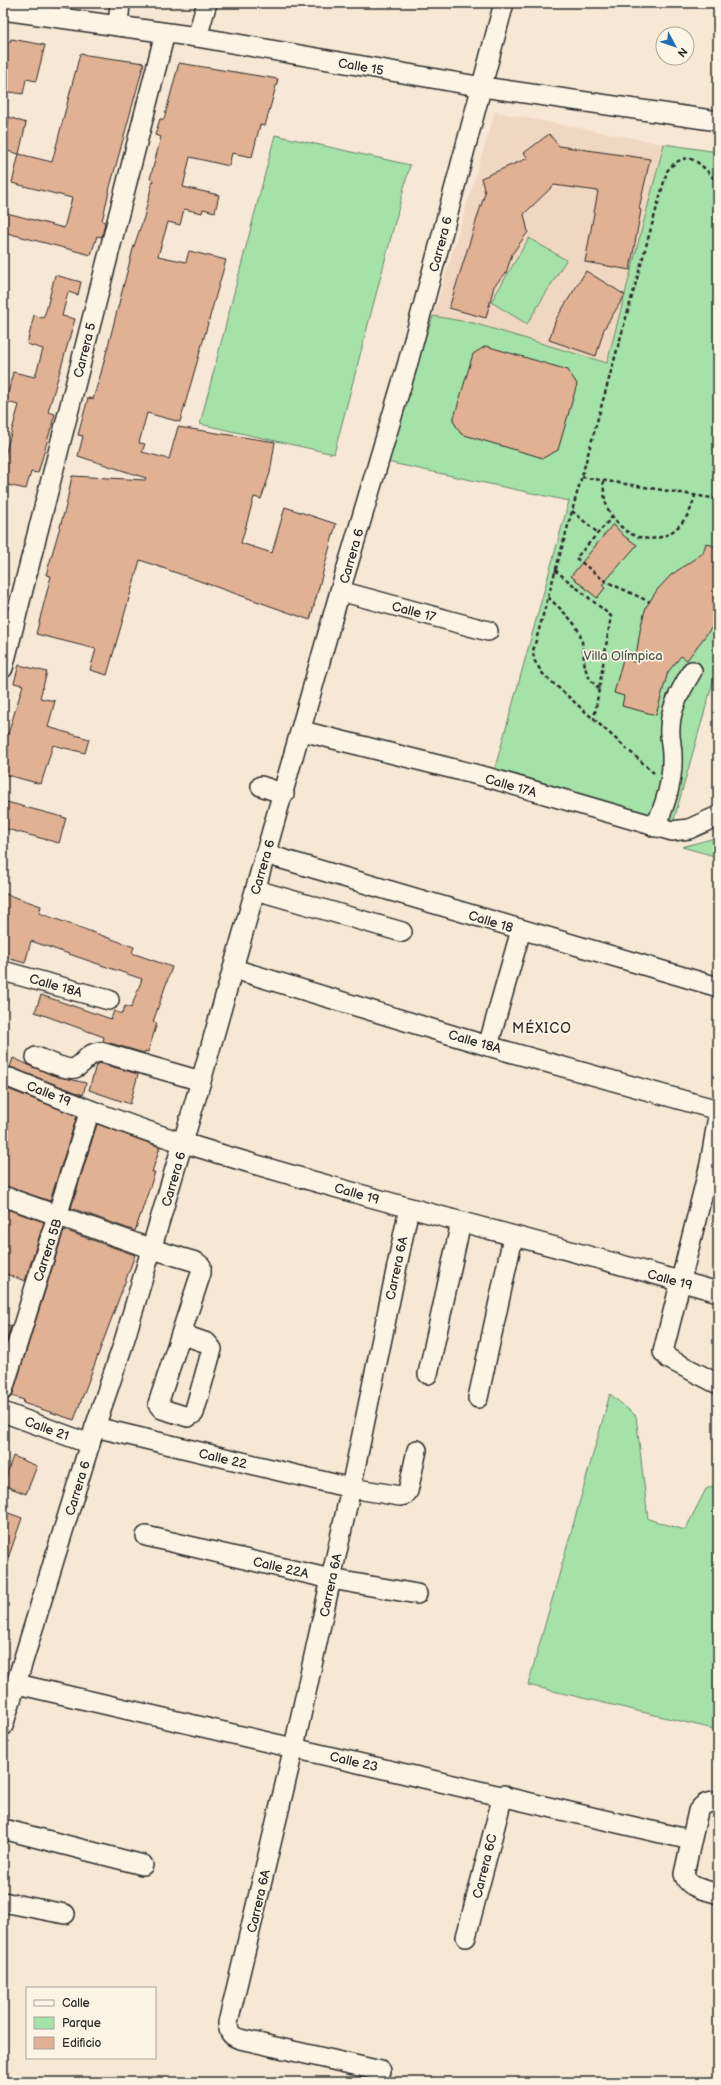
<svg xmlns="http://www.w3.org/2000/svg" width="721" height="2085" font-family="'Balsamiq Sans',sans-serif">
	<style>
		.built { fill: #f0d7c1 }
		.green { fill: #a4e2a9; stroke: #68866a }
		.building { fill: #e1b193; stroke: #2b2b2b }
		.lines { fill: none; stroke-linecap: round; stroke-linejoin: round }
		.minor-casing { stroke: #2b2b2b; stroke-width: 22 }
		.path { stroke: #2b2b2b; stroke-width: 2.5; stroke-dasharray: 4 3; stroke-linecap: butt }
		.minor { stroke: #fcf5e5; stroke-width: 19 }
		.labels { text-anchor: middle; stroke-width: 3.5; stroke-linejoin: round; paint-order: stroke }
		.street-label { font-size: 13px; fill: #2b2b2b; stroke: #fcf5e5 }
		.park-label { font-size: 13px; fill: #49594a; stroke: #fcf5e5 }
		.neighbourhood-label { font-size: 14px; letter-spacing: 1px; fill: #2b2b2b; stroke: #fcf5e5 }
	</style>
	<rect width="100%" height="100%" fill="#f7e7d5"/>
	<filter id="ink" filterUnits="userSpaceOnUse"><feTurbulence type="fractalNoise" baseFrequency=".025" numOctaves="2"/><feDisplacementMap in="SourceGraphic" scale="8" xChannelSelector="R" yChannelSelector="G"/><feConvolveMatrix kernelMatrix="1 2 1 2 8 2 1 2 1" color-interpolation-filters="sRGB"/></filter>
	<g filter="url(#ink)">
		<path class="built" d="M495,112L664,144L607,364L473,323L433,316Z"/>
		<g class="green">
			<path d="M275,135L410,165L334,454L200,424Z"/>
			<path d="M664,144L718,152V664L673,823L493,775L569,501L387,462L414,369L433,316L473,323L607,363Z"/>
			<path d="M529,238L566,260L527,324L491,302Z"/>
			<path d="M718,837V857L682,847Z"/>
			<path d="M610,1394L636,1416L648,1519L685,1530L706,1489L718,1484V1730L528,1685Z"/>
		</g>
		<g class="building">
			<path d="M11,39L45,45L36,81L26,79L23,94L3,91V41L10,42Z"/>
			<path d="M80,54L144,63L110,187L102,221L105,222L102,237L97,236L91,255L3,232V212L64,228L72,198L12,183L19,154L3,150V146L9,117L26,123L19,154L52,162Z"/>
			<path d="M179,63L278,79L265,126L260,125L252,157L232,153L229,166L190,157L183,187L219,195L215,212L203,209L202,213L184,209L180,225L168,222L158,256L186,262L189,251L226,260L180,422L147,413L139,443L145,444L142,452L169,459L178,427L275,442L270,473L261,499L254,497L241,543L272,553L285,507L336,524L310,620L140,560L107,675L90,670L96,649L36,634L51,576L46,575L66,506L72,476L145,480L146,478L78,456L83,436L78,435L88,398L93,399L101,373L133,249L144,217L153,180L150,179L161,137L155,135L160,119H164Z"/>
			<path d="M549,134L559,146L650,159L639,209L641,210L630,270L585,262L598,191L554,185L524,214L528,232L512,254L506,273L494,286L486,318L449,308L485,193L481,178L528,158L524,153Z"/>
			<path d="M586,271L625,295L604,329L596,356L549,340L556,319Z"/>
			<path d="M55,275L81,282L78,295L68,292L62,316L75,319L48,412L55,414L38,473L31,472L26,489L3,484V462L19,405L6,402L13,372L35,377L43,349L27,344L34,315L43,318L46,311Z"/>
			<path d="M486,346L568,370L577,384L558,450L543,458L461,434L453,421L473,354Z"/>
			<path d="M613,524L624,536L637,545L602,585L605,588L597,598L571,576Z"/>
			<path d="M706,543L718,548V619L687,660L681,656L668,672L656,715L622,706L624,696L614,693L623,659L635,662L641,625L646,607L657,590L671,575L703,553Z"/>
			<path d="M19,665L47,672L40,698L55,701L48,727L89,739L85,753L53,745L41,784L3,774V733L8,734L23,685L14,683Z"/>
			<path d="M3,801L66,818L59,843L3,828Z"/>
			<path d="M3,893L41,906L39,913L134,947L132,953L172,967L153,1022L157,1023L148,1052L145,1051L144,1053L103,1041L104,1037L35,1012L41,995L111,1019L114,1011L122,1014L125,1006L131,1008L142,979L31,941L25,963L3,957Z"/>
			<path d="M13,1058L52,1075L86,1083L83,1095L10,1067Z"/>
			<path d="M99,1063L138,1074L130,1104L89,1090L96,1065Z"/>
			<path d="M3,1089H8L77,1116L50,1201L3,1185Z"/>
			<path d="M97,1124L160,1147L152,1172H155L135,1231L71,1208Z"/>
			<path d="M3,1208L44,1222L25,1281L3,1273Z"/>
			<path d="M64,1230L135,1255L74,1420L23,1403L24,1400L12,1396Z"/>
			<path d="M3,1324L11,1326L3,1353Z"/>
			<path d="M13,1456L37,1466L26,1494L3,1485Z"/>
			<path d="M3,1511L22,1518L5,1567L3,1566Z"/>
		</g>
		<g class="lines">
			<g class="minor-casing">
				<g id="minor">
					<path d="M3,10L197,37L483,87L718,121"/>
					<path d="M118,26L120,3"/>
					<path d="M197,37L207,3"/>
					<path d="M340,591L488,631"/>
					<path d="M3,668L165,33"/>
					<path d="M302,731L490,778L672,831L689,829L718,816"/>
					<path d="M261,786L284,794"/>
					<path d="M655,827C666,804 673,780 672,756C672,746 669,737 670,728C670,708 682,688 692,671"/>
					<path d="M265,854L718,987"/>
					<path d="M256,890L402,932"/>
					<path d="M234,969L488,1046L718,1110"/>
					<path d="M3,971L109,1000"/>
					<path d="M488,1046L521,930"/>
					<path d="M36,1057C45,1060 67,1071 75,1068C86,1063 86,1053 101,1052L201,1081"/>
					<path d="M3,1078H10C68,1101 125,1125 184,1143C361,1198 541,1241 718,1292"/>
					<path d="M718,1116L710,1164L663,1352L669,1359L718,1384"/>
					<path d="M3,1196L152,1249L196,1262L201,1266V1273L158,1404L162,1409L188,1417L194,1413L212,1349L207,1343L181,1334"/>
					<path d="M428,1374L461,1222"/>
					<path d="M3,1390L90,1110"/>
					<path d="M478,1398L513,1237"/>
					<path d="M3,1412L90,1444"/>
					<path d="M95,1427L351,1488L400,1496L405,1495L408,1491L417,1450"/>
					<path d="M146,1536L331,1579L417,1594"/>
					<path d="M17,1684L691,1840"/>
					<path d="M3,1726L95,1427L123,1345L201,1081L340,591L407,366L504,3"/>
					<path d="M718,1803C709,1801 704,1803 698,1811L684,1874C688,1889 705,1889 718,1894"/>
					<path d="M3,1829L143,1865"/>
					<path d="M3,1902L65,1914"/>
					<path d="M466,1937L503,1795"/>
					<path d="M381,2071L240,2039C231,2036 229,2033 228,2023L294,1747L351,1488L409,1208"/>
				</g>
			</g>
			<g class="path">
				<path d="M582,477L718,499"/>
				<path d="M603,481C604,490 604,502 609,511C628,545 665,549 687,516C691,510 693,502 695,496"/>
				<path d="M572,511L598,533"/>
				<path d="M613,516L576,558L605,581L650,602"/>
				<path d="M555,570L611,616L594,719"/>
				<path d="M548,597C559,608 573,619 579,632C588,654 577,671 600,689"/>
				<path d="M654,773L543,674L534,660L533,651L667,171C689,145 701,165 718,183"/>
			</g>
			<use href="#minor" class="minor"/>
		</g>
	</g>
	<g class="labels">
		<g class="street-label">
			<text transform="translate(361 66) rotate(10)" y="5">Calle 15</text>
			<text transform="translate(440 244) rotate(-75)" y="5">Carrera 6</text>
			<text transform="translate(84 350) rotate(-76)" y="5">Carrera 5</text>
			<text transform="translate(351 556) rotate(-74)" y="5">Carrera 6</text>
			<text transform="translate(414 611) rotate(15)" y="5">Calle 17</text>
			<text transform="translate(511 785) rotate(16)" y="5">Calle 17A</text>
			<text transform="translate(262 867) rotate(-74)" y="5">Carrera 6</text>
			<text transform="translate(491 921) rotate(17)" y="5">Calle 18</text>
			<text transform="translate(56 985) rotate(16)" y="5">Calle 18A</text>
			<text transform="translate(475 1041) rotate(16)" y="5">Calle 18A</text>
			<text transform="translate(49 1093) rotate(22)" y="5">Calle 19</text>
			<text transform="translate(173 1179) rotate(-74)" y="5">Carrera 6</text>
			<text transform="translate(357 1193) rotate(16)" y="5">Calle 19</text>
			<text transform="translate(47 1250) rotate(-72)" y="5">Carrera 5B</text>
			<text transform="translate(396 1268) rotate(-78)" y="5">Carrera 6A</text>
			<text transform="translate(670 1279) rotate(15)" y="5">Calle 19</text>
			<text transform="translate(47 1428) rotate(20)" y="5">Calle 21</text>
			<text transform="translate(223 1458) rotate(13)" y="5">Calle 22</text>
			<text transform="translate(77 1488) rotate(-73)" y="5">Carrera 6</text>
			<text transform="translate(281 1567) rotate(13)" y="5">Calle 22A</text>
			<text transform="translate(330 1585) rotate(-78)" y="5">Carrera 6A</text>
			<text transform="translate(354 1761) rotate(13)" y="5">Calle 23</text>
			<text transform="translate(484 1866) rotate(-76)" y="5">Carrera 6C</text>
			<text transform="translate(258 1901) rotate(-77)" y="5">Carrera 6A</text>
		</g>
		<g class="park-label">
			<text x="623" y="660">Villa Olímpica</text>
		</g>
		<g class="neighbourhood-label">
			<text x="542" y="1033">MÉXICO</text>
		</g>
	</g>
	<rect width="721" height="2085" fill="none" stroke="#fcf5e5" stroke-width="16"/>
	<rect x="8" y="8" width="705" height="2069" fill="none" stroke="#2b2b2b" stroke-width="1.5" filter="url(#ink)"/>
	<rect x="26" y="1987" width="130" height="72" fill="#fcf5e5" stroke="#a8a49b"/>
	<rect x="34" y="2000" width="20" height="6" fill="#fcf5e5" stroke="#a8a49b"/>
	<text x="62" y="2007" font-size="12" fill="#2b2b2b">Calle</text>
	<rect x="34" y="2017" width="20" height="12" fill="#a4e2a9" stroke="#a8a49b"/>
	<text x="62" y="2027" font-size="12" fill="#2b2b2b">Parque</text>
	<rect x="34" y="2037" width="20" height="12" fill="#e1b193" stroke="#a8a49b"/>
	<text x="62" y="2047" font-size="12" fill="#2b2b2b">Edificio</text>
	<g transform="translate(675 46) rotate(130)"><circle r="19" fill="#fcf5e5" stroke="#a8a49b"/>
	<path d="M0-3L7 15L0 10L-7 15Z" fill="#1f6fb2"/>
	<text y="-6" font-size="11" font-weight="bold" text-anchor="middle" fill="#2b2b2b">N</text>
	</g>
</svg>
